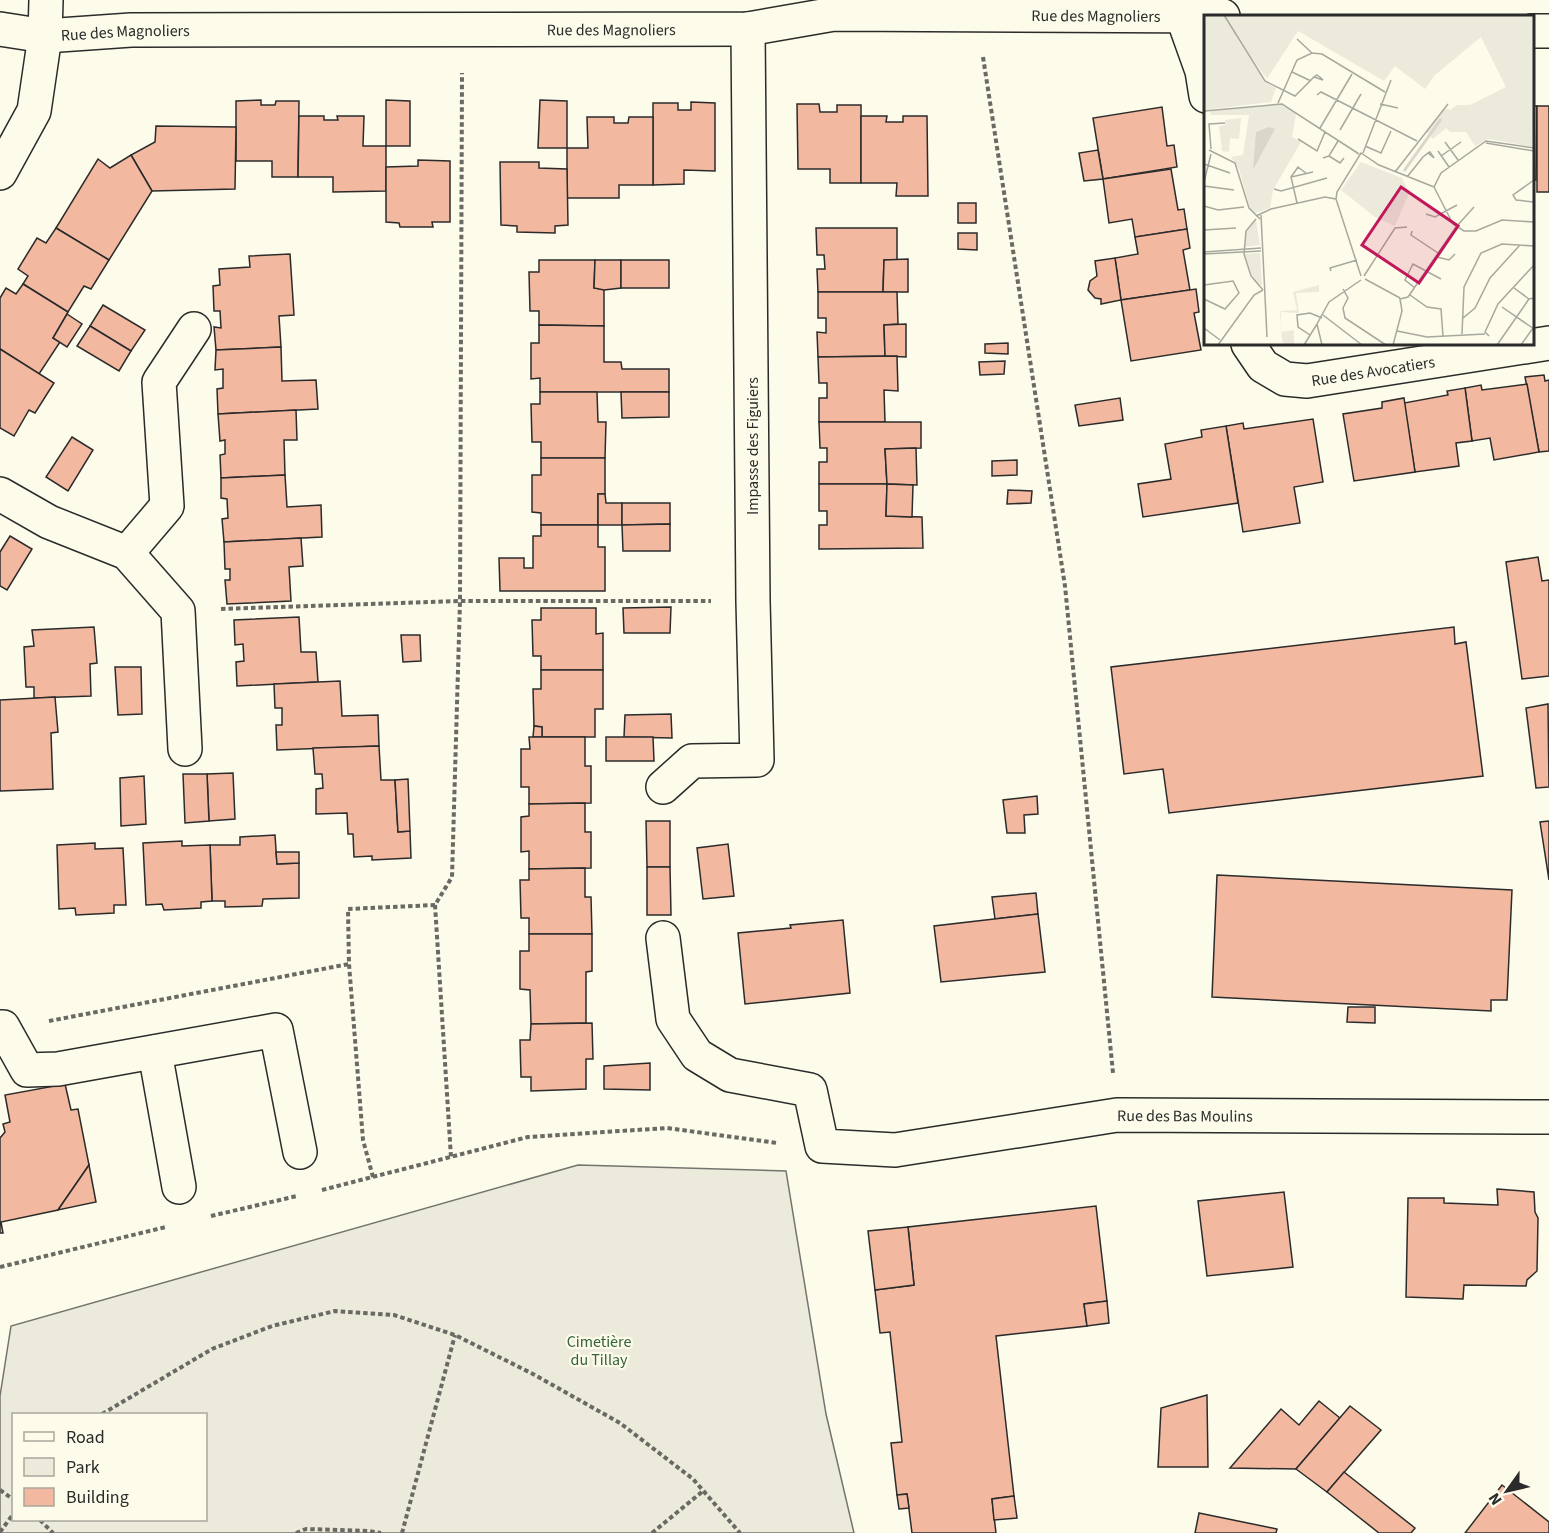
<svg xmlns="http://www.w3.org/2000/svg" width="1549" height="1533" font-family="'Source Sans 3',sans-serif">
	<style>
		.green { fill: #ecebdb; stroke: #74746e; stroke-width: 1.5; fill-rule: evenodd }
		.building { fill: #f2b8a0; stroke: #2b2b2b; stroke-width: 1.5 }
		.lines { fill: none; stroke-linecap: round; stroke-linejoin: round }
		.minor-casing { stroke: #2b2b2b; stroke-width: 36 }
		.path { stroke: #6a6964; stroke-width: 4; stroke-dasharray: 4.5 3; stroke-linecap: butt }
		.minor { stroke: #fdfbea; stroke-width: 33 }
		.labels { text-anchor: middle; stroke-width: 4.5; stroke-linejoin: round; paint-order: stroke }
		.street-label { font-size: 16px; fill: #2b2b2b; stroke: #fdfbea }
		.park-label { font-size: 16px; fill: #34623c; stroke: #fdfbea }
		.inset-river { fill: none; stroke: #d8d7c9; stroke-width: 3 }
		.inset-road { fill: none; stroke: #a9a89e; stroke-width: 1.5 }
		.view { fill: #c2185b; fill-opacity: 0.15; stroke: #c2185b; stroke-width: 3 }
		.inset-edge { fill: none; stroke: #2b2b2b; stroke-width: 3 }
	</style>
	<rect width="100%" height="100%" fill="#fdfbea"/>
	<path class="green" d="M578,1165L786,1171L826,1414L854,1533H0V1396L11,1326ZM14,1414H206V1520H14Z"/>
	<g class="building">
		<path d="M261,100V105H275L276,101H299L298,177H272V161H236V101Z"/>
		<path d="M386,100L410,101V146H386Z"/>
		<path d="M540,100L567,101V148H538Z"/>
		<path d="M691,102L715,103V171L684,170V184L653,185V103H678V110H691Z"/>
		<path d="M797,104H819L820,112H837V105H861V183H830V169H798Z"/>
		<path d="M1532,106H1537L1536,180H1532Z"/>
		<rect x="1537" y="106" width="12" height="86"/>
		<path d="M1162,107L1167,146L1174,145L1177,167L1103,179L1093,118Z"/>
		<path d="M299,116H324V120H338L337,116H364L363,146H386V191L333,192V177H298Z"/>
		<path d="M861,116H887L886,122H903V116H927L928,196H896L897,183H861Z"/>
		<path d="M587,117H614V123H628L629,117H653V185H619V198H567V148H588Z"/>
		<path d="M156,126L236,127L235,189L152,191L131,155L155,142Z"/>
		<path d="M1098,150L1103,179L1084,181L1079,153Z"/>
		<path d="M131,155L152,191L109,260L56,228L98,159L110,168Z"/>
		<path d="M418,160L450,161V222H432L433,227H400L399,223L386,222V167L418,166Z"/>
		<path d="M500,162H539V168L567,169L568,225L555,226V233L517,232V226L501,225Z"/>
		<path d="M1171,169L1178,210L1184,209L1187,229L1135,237L1132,219L1109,223L1103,179Z"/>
		<rect x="958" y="203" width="18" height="20"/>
		<path d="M56,228L109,260L91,289L84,286L68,312L23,284L28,276L18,269L37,238L46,243Z"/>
		<path d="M816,228H897V260H884L883,292H818L817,269H825L824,255H817Z"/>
		<path d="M1187,229L1190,248L1183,250L1190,290L1121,300L1115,258L1138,254L1135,237Z"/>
		<path d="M958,233H977V250L958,249Z"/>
		<path d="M290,254L294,315L279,316L281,347L216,350L214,327L221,328L220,311H214L213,286L220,285L219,269L250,267L249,256Z"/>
		<path d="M1115,258L1121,300L1101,304V299L1095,298L1088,290L1090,281L1097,276L1095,261Z"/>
		<path d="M908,259V292H883L884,260Z"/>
		<path d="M539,260H595L594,288L604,289V326L539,325V311H530L529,272H539Z"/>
		<path d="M595,260H621V288L604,290L594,288Z"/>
		<rect x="621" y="260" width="48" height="28"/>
		<path d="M23,284L68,312L53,338L60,342L39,374L0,349V298L6,288L16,294Z"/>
		<path d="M1196,289L1199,312L1194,313L1201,350L1131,361L1121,300Z"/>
		<path d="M818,292H897L898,324L884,325L885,356L818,357L817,332L826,333V318H818Z"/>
		<path d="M103,305L145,330L131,351L90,326Z"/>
		<path d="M67,314L82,324L67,347L53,338Z"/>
		<path d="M906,324V357L885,356L884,325Z"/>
		<path d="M539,325L604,326V362H621L622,369H669V392H540V378L531,379V343H539Z"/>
		<path d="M90,326L131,351L119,371L77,346Z"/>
		<path d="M1008,343V354L985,353V344Z"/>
		<path d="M281,347L282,381L316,380L318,409L218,414L217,389L223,388V369L215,370L216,350Z"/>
		<path d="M0,349L54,383L35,413L29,410L14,436L0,428Z"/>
		<path d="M897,356L898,391L884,390L885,422H819V398H827V383H819L818,357Z"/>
		<path d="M1005,361L1004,374L980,375L979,362Z"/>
		<path d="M1544,375L1545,381L1549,380V451L1539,452L1525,377Z"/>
		<path d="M1527,384L1539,452L1494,460L1490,438L1472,441L1465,388L1481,385L1482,390Z"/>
		<path d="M1465,388L1472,441L1456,443L1459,466L1415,472L1404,403L1448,395L1447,391Z"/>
		<path d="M540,392H597L598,422H606L605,458H541V442H532L531,404H540Z"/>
		<path d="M621,392H669V417L622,418Z"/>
		<path d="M1120,398L1123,420L1079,426L1075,405Z"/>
		<path d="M1404,398L1415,472L1354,481L1343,414L1382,408V402Z"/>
		<path d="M296,410L297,440H284L285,475L221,478L220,455L225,454V440L220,441L218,414Z"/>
		<path d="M1313,419L1323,482L1294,487L1300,523L1243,532L1226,426L1243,423L1244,429Z"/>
		<path d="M819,422H921V448L885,449L887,484H819V462H827V448H820Z"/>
		<path d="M1226,426L1238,503L1143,517L1138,484L1171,479L1165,444L1202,437L1201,430Z"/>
		<path d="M72,437L93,450L68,491L46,477Z"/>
		<path d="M916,448L917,485L887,484L885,449Z"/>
		<path d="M541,458H605V494H598V525H541V513L532,512V475H541Z"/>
		<path d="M1017,460V475L992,476V461Z"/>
		<path d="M285,475L287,507L321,505L322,537L224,542L222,519L228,518L227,499L221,498V478Z"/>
		<path d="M819,484H887L886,516L922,517L923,548L819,549V525H827V511H819Z"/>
		<path d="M887,484L913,485L912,517L886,516Z"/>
		<path d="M1008,490L1032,491L1031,503L1007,504Z"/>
		<path d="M598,494H605L606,503H622V525H598Z"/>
		<path d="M622,503H670V524L622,525Z"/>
		<path d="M670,524V551H623L622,525Z"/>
		<path d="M541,525H598V547H605V591H500L499,558H524V568H533V536H541Z"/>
		<path d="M10,536L32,549L7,590L0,586V552Z"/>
		<path d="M301,538L303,566L289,567L291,601L227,604L225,580H230V569H225L224,542Z"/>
		<path d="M1538,557L1542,581L1549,580V676L1522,679L1506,562Z"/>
		<path d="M671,607L670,633H624L623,608Z"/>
		<path d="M541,608H596V634L603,633V670H541V656H533L532,620H541Z"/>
		<path d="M299,617L301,652H316L318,682L237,686L236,662L244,661L243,644L235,645L234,620Z"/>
		<path d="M94,627L97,663L90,664L91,696L34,698V687H26L24,647L34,646L32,630Z"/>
		<path d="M1454,627L1455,644L1466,642L1483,776L1169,813L1163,769L1124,774L1111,667Z"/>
		<path d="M401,635H420L421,661L403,662Z"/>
		<path d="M115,667H141L142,714L118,715Z"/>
		<path d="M541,670H603V709H595V737H542V727L534,726L533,689H541Z"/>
		<path d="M340,681L342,716L378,715L379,746L277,750L276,725H282V708H275L274,684Z"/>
		<path d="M55,697L58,732L51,733L53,789L0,791V700Z"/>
		<path d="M1548,704L1549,787L1536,788L1526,708Z"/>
		<path d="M671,714L672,738L624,737L625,715Z"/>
		<path d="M534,726L542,727V737H533Z"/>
		<path d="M529,737H585V766H591V803L529,804V787H521V749H530Z"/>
		<path d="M606,737H653L654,761H606Z"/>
		<path d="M379,746L381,780H395L398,832L410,831L411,858L372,860V856L354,857L353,834H348L347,813L316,814V789L323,788L322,774H315L313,748Z"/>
		<path d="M233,773L235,819L209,821L207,774Z"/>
		<path d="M183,774H207L209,821L185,823Z"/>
		<path d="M144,776L146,824L121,826L120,778Z"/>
		<path d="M408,779L410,831L398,832L395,780Z"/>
		<path d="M1037,796L1038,814L1024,815L1025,833H1007L1003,800Z"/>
		<path d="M585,803V832H591V868L529,869V851L521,852V817L529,816V804Z"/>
		<path d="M646,821H670V867H647Z"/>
		<path d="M1549,821V880L1540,822Z"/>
		<path d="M275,835L277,864L299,863V898L263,899L262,906L225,907V901H212L210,845H240V837Z"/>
		<path d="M182,841V846L210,845L212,901L201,902V908L164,910L162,904L146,905L143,843Z"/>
		<path d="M95,843V849L123,848L126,905H114V913L76,915L75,908L59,909L57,845Z"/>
		<path d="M728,844L734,896L703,899L697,848Z"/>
		<path d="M276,852H299V863L277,864Z"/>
		<path d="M647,867H670L671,915H647Z"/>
		<path d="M585,868V897H591L592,934H529V918H521L520,880H529V869Z"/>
		<path d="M1217,875L1512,890L1507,1000H1491V1011L1212,997Z"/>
		<path d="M1036,893L1038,914L995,919L992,897Z"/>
		<path d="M1038,914L1045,972L941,982L934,926Z"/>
		<path d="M843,920L850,993L745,1004L738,933L791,928L790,925Z"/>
		<path d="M529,934H592V971L586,972V1023L531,1024L530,990L520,989V951H529Z"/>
		<path d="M1348,1007H1375V1023L1347,1022Z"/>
		<path d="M592,1023L593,1059H586V1089L531,1091V1077H521L520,1040H530L531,1024Z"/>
		<path d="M650,1063V1090L604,1089V1066Z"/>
		<path d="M65,1084L71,1110L78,1109L89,1165L58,1210L1,1222L3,1233H0V1138L5,1132L3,1124L10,1122L5,1095Z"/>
		<path d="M89,1165L96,1202L58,1210Z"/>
		<path d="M1497,1189L1534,1192L1535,1212L1538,1218L1537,1271L1527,1280L1526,1286L1464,1285L1463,1299L1406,1297L1408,1198H1444V1203L1498,1205Z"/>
		<path d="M1284,1192L1293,1267L1207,1276L1198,1201Z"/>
		<path d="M1096,1206L1107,1301L1084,1304L1087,1326L996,1336L1014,1496L992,1499L996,1533H912L907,1494L897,1495L891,1443L902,1442L890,1332L880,1333L875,1290L914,1285L908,1227Z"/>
		<path d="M908,1227L914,1285L875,1290L868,1231Z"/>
		<path d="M1107,1301L1109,1323L1087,1326L1084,1304Z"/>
		<path d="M1207,1395L1208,1467H1158L1161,1408Z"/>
		<path d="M1319,1401L1340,1418L1296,1469L1230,1468L1281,1409L1299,1425Z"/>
		<path d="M1350,1406L1381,1430L1327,1492L1296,1469Z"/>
		<path d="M1344,1472L1415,1528L1411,1533H1379L1327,1492Z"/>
		<path d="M1502,1485L1549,1522V1533H1465Z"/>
		<path d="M907,1494L909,1508L899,1509L897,1495Z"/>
		<path d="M1014,1496L1017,1518L994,1520L992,1499Z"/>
		<path d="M1199,1513L1277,1529L1276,1533H1195Z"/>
	</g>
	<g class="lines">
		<g class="minor-casing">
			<g id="minor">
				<path d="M1182,0V15L1202,71L1206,96"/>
				<path id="s1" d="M0,29L45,36L131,30L748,29L834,14L1223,16"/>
				<path d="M1532,31H1549"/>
				<path d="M0,173L34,111L45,36L46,0"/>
				<path id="s2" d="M1248,344L1263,366L1285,379L1307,381L1549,343"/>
				<path d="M0,494L49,522L127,553L178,611L185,749"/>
				<path d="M127,553L167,506L159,382L194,329"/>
				<path d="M663,787L692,761L757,760L753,601L748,29"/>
				<path id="s3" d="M663,938L673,1019L697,1055L730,1075L810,1090L822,1146L895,1150L1117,1115L1549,1117"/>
				<path d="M0,1027H3L27,1070L58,1069L276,1030L300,1152"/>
				<path d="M155,1052L179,1187"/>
			</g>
		</g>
		<g class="path">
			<path d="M983,57L1065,586L1113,1073"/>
			<path d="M221,609L460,601H711"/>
			<path d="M435,905L451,1157"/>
			<path d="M49,1021L349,964"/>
			<path d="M373,1177L363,1140L349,964L348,909L435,905L452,877L460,601L462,73"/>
			<path d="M322,1190L528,1137L667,1128L777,1143"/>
			<path d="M211,1216L297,1196"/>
			<path d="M0,1267L166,1227"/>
			<path d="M102,1414L212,1349L272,1326L335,1311L394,1315L455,1335L533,1374L620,1423L693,1479L740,1533"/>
			<path d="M0,1490L14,1500"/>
			<path d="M40,1520L53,1533"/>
			<path d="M0,1532L14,1513"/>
			<path d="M296,1533L306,1529L369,1531L381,1533"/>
			<path d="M402,1533L455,1335"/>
			<path d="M652,1533L703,1491"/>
		</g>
		<use href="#minor" class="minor"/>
	</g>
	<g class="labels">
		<g class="street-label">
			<text dy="6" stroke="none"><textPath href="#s1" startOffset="1098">Rue des Magnoliers</textPath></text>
			<text dy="6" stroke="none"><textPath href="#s1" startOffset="612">Rue des Magnoliers</textPath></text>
			<text dy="6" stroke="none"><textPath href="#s1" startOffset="126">Rue des Magnoliers</textPath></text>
			<text dy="6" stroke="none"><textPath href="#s2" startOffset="141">Rue des Avocatiers</textPath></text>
			<text transform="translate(752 446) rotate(-90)" y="6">Impasse des Figuiers</text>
			<text dy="6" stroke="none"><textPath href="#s3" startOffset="668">Rue des Bas Moulins</textPath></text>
		</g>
		<g class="park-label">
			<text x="599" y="1347">Cimetière<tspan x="599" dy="18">du Tillay</tspan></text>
		</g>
	</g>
	<g transform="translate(1204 15)">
		<rect width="330" height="330" fill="#fdfbea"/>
		<path d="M0,0H330V132L284,124L271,131L262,117H246L242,113L229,124L222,116L241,93L246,95L253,90H266L302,72L277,22L231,60L221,74L191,51L180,66L94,16L63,64L31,20L61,67L72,73L67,87L0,95ZM75,89L92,99L88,122L97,127L69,175L66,193L52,198L47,196L35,154L27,142L39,140L45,100H7L6,96ZM37,103L35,124L26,123L25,137L18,136L15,111L21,110V105ZM157,147L198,163L205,178L191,211L171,202L137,175ZM52,205L56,230L41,232L42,216ZM56,238L58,269L56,272L50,266L40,239ZM115,270V277L92,278L95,298L77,297V317L90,315V330L80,329L78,325L76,298L77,296L93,295L89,277Z" fill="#ecebdb"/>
		<path d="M65,112L71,114L49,155L52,117Z" fill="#d8d7c9"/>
		<path class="inset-river" d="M200,156L237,104"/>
		<path class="inset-road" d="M20,0L61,66L91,81L110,62M93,24L108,38M88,57L107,66M113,60L117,63L119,65L110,62ZM113,80L117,77L213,126M74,88L93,45L108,38L118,39L181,77M176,89L194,93M0,96L78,89L155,139M116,113L148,59M136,115L157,79M94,124L113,136L121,117M241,127L254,145M282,128L330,136M161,131L177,138L187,116M7,134L5,109L21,108M5,135L31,148L45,193L56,204M234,136L245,152M159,138L187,65M125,141L136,148L140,143M237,141L257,127M119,143L125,141L134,126M0,149L26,158M191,157L244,89M87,162L94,152L103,159M203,162L219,142L224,138L226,137L230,143L224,138M330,165L309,180L312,185L330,187M0,167L7,139M0,171L30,175M230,172L249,209L260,216H272L298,205L330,207M230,172L237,158L282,126L330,133M70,174L77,176L123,163M132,184L157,261M93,188L87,162L109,157M0,191L14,195L40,192M222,199L231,202L253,190M57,200L63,322M52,201L67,194L121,182L132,184L133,177L157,138L175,150L230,172M52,204L42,216L40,239L47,261L59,275M0,215L32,213M208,216L207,220L234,238M0,237L57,233M0,239L57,236M233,242L245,245L251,239M127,256L126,253L153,245M160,261L191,213L203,212M161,264L196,283M0,270L29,266L35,278L21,294L0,284M211,273L201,265L209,249L237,264M310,273L325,284M139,274L144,283L139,293L141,303L182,330M206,280L223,292L237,294L239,321M298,292L330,314M119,300L158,330M259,303L271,293L286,263L316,230M0,313L16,325M193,316L223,322L281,319M258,319L260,272L277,238L298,229L330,231M106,320L94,312L93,300L106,298L118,303M285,321L281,317L294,289L330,250M14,330L50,280L59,275M100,330L113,309M118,330L113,309L125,287L157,265M189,330L198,296L196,284L204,282L252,212L270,192M293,330L325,284L330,283M317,330L329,313"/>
		<path class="view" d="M197,172L254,211L215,268L158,230Z"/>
		<rect width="330" height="330" class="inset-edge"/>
	</g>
	<rect x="12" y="1413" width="195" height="108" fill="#fdfbea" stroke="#a9a89e" stroke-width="1.5"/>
	<rect x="24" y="1432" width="30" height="9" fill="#fdfbea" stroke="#a9a89e" stroke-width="1.5"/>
	<text x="66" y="1443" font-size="18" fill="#2b2b2b">Road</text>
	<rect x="24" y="1458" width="30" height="18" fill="#ecebdb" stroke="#a9a89e" stroke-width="1.5"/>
	<text x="66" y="1473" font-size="18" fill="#2b2b2b">Park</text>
	<rect x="24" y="1488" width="30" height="18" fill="#f2b8a0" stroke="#a9a89e" stroke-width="1.5"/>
	<text x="66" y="1503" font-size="18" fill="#2b2b2b">Building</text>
	<g transform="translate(1507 1491) rotate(236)" stroke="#fdfbea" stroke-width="4.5" paint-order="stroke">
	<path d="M0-4.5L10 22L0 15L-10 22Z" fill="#2b2b2b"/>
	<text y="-9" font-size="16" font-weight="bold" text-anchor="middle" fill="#2b2b2b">N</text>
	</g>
</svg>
